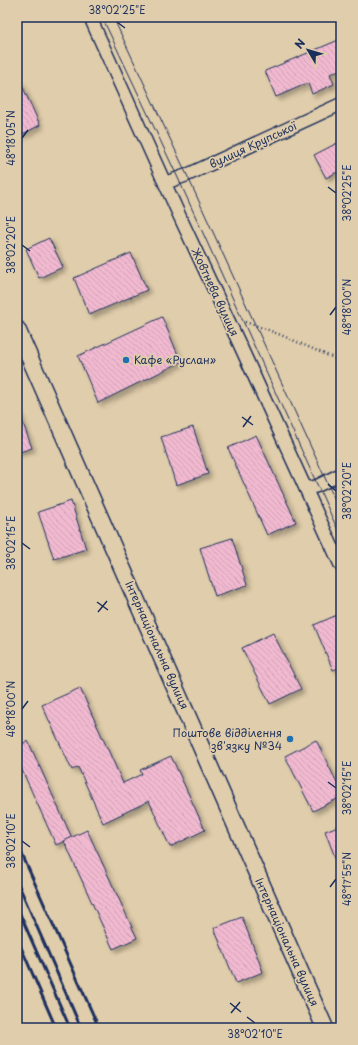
<svg xmlns="http://www.w3.org/2000/svg" width="358" height="1045" font-family="'Playpen Sans',sans-serif">
	<style>
		.building { fill: url(#building-back-hatch); stroke: #1b2f5e; filter: url(#shadow) }
		.lines { fill: none; stroke-linecap: round; stroke-linejoin: round }
		.street-casing { stroke: #1b2f5e; stroke-width: 15 }
		.secondary-casing { stroke: #1b2f5e; stroke-width: 19 }
		.path { stroke: #1b2f5e; stroke-width: 2.5; stroke-dasharray: 1 3; stroke-linecap: butt }
		.street { stroke: #e0cdab; stroke-width: 12 }
		.secondary { stroke: #e0cdab; stroke-width: 16 }
		.tram { stroke: #1b2f5e; stroke-width: 1 }
		.rail { stroke: #1b2f5e; stroke-width: 3 }
		.ticks { fill: none; stroke: #1b2f5e; stroke-width: 1.5 }
		.poi-dot { fill: #1f6fb2; stroke: #e0cdab; stroke-width: 1.5 }
		.labels { text-anchor: middle; stroke-width: 3.5; stroke-linejoin: round; paint-order: stroke }
		.street-label { font-size: 11px; fill: #1b2f5e; stroke: #e0cdab }
		.poi-label { font-size: 11px; fill: #1b2f5e; stroke: #e0cdab; text-anchor: start }
		.neatline { fill: none; stroke: #1b2f5e; stroke-width: 1.5 }
		.ticks-label { font-size: 10px; text-anchor: middle; fill: #1b2f5e }
	</style>
	<defs>
		<pattern id="building-back-hatch" width="6" height="6" patternUnits="userSpaceOnUse"><rect width="6" height="6" fill="#f1b9cf"/><path d="M-1 5l2 2M0 0l6 6M5-1l2 2" fill="none" stroke="#ce9fb4"/></pattern>
		<filter id="shadow"><feDropShadow dx="3.5" dy="3.5" stdDeviation="2" flood-color="#0004"/></filter>
	</defs>
	<rect width="100%" height="100%" fill="#e0cdab"/>
	<filter id="ink" filterUnits="userSpaceOnUse"><feTurbulence type="fractalNoise" baseFrequency=".025" numOctaves="2"/><feDisplacementMap in="SourceGraphic" scale="8" xChannelSelector="R" yChannelSelector="G"/><feConvolveMatrix kernelMatrix="1 2 1 2 8 2 1 2 1" color-interpolation-filters="sRGB"/></filter>
	<g filter="url(#ink)">
		<g class="building">
			<path d="M341,39V69L330,74L334,84L312,94L308,83L276,97L265,71Z"/>
			<path d="M20,81L40,125L17,137V82Z"/>
			<path d="M341,141V170L326,178L314,155Z"/>
			<path d="M49,238L63,267L39,278L26,249Z"/>
			<path d="M131,253L147,290L89,315L74,278Z"/>
			<path d="M162,317L181,362L98,403L78,356Z"/>
			<path d="M17,407L32,448L17,453Z"/>
			<path d="M193,427L208,474L176,485L161,437Z"/>
			<path d="M256,435L296,522L267,535L228,448Z"/>
			<path d="M71,501L86,549L54,559L38,512Z"/>
			<path d="M232,538L247,585L215,596L200,548Z"/>
			<path d="M337,615L341,624V667L333,670L314,625Z"/>
			<path d="M273,633L301,689L270,704L242,648Z"/>
			<path d="M80,688L123,783L142,774L140,770L171,756L205,830L170,847L149,801L103,823L78,767L72,770L42,705Z"/>
			<path d="M316,740L341,791V797L313,811L285,756Z"/>
			<path d="M28,741L72,838L56,845L17,759V746Z"/>
			<path d="M341,825V873L325,831Z"/>
			<path d="M87,830L137,938L113,949L64,841Z"/>
			<path d="M242,917L263,972L236,983L214,928Z"/>
		</g>
		<g class="lines">
			<g class="street-casing">
				<g id="street">
					<path d="M90,17L180,217L239,343L341,566"/>
					<path d="M165,183L187,175L341,104"/>
					<path d="M306,489L317,486L341,474"/>
				</g>
			</g>
			<g class="secondary-casing">
				<path id="secondary" d="M17,329L325,1028"/>
			</g>
			<path class="path" d="M245,322C278,332 309,348 341,361"/>
			<use href="#street" class="street"/>
			<use href="#secondary" class="secondary"/>
			<g class="tram">
				<path d="M102,17L178,178L341,537"/>
				<path d="M113,17L187,175L341,513"/>
			</g>
			<g class="rail">
				<path d="M17,843L99,1028"/>
				<path d="M17,881L81,1028"/>
				<path d="M17,907L70,1028"/>
				<path d="M17,938L56,1028"/>
			</g>
		</g>
	</g>
	<path class="ticks" d="M117,22L125,28M22,138L28,130M328,187L336,193M22,245L30,251M330,315L336,307M242,417L253,425M243,427L251,416M328,484L336,491M22,543L30,549M97,602L108,610M98,612L107,601M22,709L28,701M328,782L336,788M22,841L30,847M330,887L336,879M230,1003L241,1012M231,1013L240,1002M247,1017L255,1023"/>
	<g class="poi-dot">
		<circle cx="126" cy="360" r="4"/>
		<circle cx="290" cy="739" r="4"/>
	</g>
	<g class="labels">
		<g class="street-label">
			<text transform="translate(253 145) rotate(-25)" y="4">вулиця Крупської</text>
			<text transform="translate(215 292) rotate(65)" y="4">Жовтнева вулиця</text>
			<text transform="translate(157 645) rotate(66)" y="4">Інтернаціональна вулиця</text>
			<text transform="translate(287 942) rotate(66)" y="4">Інтернаціональна вулиця</text>
		</g>
		<g class="poi-label">
			<text x="134" y="364">Кафе «Руслан»</text>
			<text x="282" y="737" text-anchor="end">Поштове відділення<tspan x="282" dy="13">зв'язку №34</tspan></text>
		</g>
	</g>
	<rect width="358" height="1045" fill="none" stroke="#e0cdab" stroke-width="44"/>
	<g transform="translate(308 50) rotate(308)" stroke="#e0cdab" stroke-width="3" paint-order="stroke">
	<path d="M0-3L7 15L0 10L-7 15Z" fill="#1b2f5e"/>
	<text y="-6" font-size="11" font-weight="bold" text-anchor="middle" fill="#1b2f5e">N</text>
	</g>
	<rect x="22" y="22" width="314" height="1001" class="neatline"/>
	<g class="ticks-label">
		<text x="117" y="14">38°02'25"E</text>
		<text transform="translate(11 138) rotate(-90)" y="4">48°18'05"N</text>
		<text transform="translate(347 193) rotate(-90)" y="4">38°02'25"E</text>
		<text transform="translate(11 245) rotate(-90)" y="4">38°02'20"E</text>
		<text transform="translate(347 307) rotate(-90)" y="4">48°18'00"N</text>
		<text transform="translate(347 491) rotate(-90)" y="4">38°02'20"E</text>
		<text transform="translate(11 543) rotate(-90)" y="4">38°02'15"E</text>
		<text transform="translate(11 709) rotate(-90)" y="4">48°18'00"N</text>
		<text transform="translate(347 788) rotate(-90)" y="4">38°02'15"E</text>
		<text transform="translate(11 841) rotate(-90)" y="4">38°02'10"E</text>
		<text transform="translate(347 879) rotate(-90)" y="4">48°17'55"N</text>
		<text x="255" y="1038">38°02'10"E</text>
	</g>
</svg>
